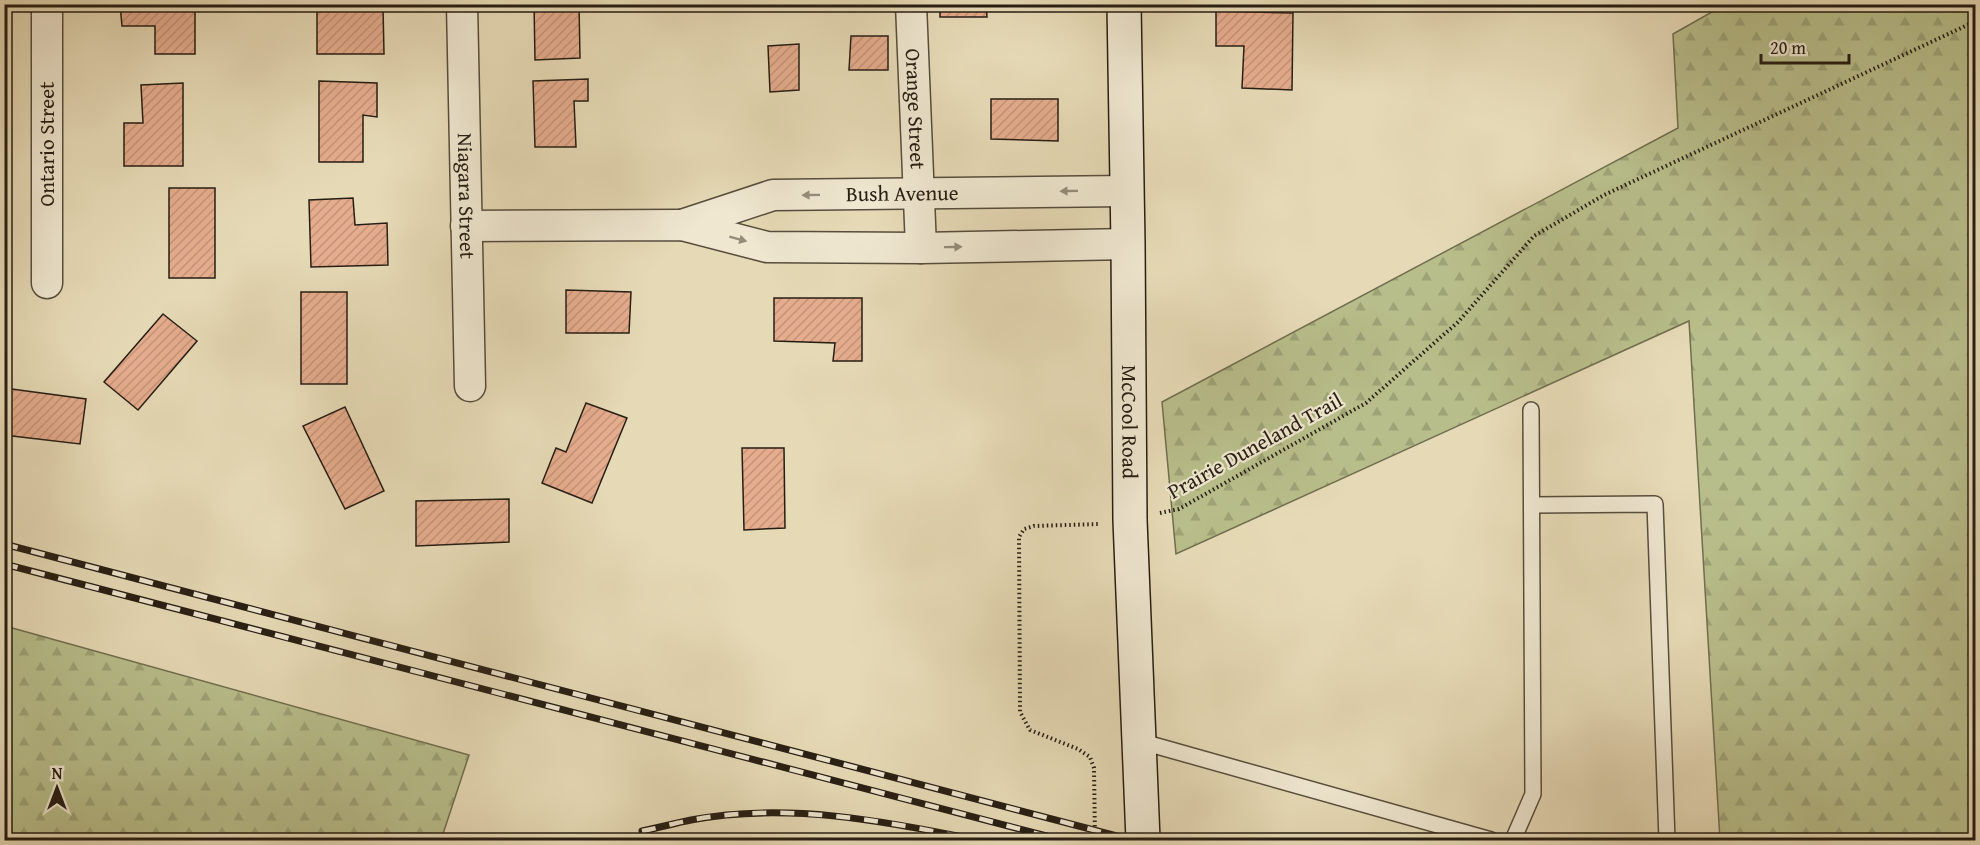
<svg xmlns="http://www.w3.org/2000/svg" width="1980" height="845" font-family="'Gentium Book Plus',serif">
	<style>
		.forest { fill: url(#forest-firs); stroke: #706e4f; stroke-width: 1.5 }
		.building { fill: url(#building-hatch); stroke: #271e13; stroke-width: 1.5 }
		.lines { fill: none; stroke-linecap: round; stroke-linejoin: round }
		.lane-casing { stroke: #574d3c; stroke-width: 18 }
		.street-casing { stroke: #574d3c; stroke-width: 33 }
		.secondary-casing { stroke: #271e13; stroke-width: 36 }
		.path { stroke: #271e13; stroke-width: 4; stroke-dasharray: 1.5 3; stroke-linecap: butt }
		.lane { stroke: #efe7d0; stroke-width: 15 }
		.street { stroke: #efe7d0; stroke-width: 30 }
		.secondary { stroke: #efe7d0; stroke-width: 33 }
		.rail-casing { stroke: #271e13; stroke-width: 7 }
		.rail { stroke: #efe7d0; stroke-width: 4.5; stroke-dasharray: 14; stroke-linecap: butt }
		.oneway { fill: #958d7b }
		.labels { text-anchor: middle; stroke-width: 4.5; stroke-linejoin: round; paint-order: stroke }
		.street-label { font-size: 21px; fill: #271e13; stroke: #efe7d0 }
	</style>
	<defs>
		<pattern id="forest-firs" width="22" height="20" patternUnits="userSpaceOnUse" patternTransform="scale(1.5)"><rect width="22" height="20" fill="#b8be8b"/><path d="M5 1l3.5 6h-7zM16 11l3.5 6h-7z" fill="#9ea377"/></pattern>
		<pattern id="building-hatch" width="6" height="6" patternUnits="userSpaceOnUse" patternTransform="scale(1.5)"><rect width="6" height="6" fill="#e5ac8d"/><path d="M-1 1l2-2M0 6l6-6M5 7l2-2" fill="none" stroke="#c49479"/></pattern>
	</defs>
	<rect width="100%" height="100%" fill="#e6dab6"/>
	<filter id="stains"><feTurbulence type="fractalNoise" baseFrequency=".00333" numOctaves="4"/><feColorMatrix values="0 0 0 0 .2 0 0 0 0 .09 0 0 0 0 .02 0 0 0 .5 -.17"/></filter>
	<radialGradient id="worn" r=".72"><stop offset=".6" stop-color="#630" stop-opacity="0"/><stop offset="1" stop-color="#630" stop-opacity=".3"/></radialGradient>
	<g class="forest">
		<path d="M1726,4L1975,5V840H1720L1689,321L1176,554L1162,402L1678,128L1673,34Z"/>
		<path d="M5,626L469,755L441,840H5Z"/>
	</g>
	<g class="building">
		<path d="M120,4H195V54H155V26H122Z"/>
		<path d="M317,4H355V9L383,7L384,54H317Z"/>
		<path d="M534,4H579L580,58L535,60Z"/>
		<path d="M940,4H986L987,17H940Z"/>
		<path d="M1216,11L1293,13L1292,90L1242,88L1244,46H1216Z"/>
		<path d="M851,36H888V70H849Z"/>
		<path d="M799,44V90L770,92L768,46Z"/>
		<path d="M588,79V101H574L576,147H535L533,81Z"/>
		<path d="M319,81L377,83V117L363,115V162H319Z"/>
		<path d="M183,83V166H124V123H143L141,85Z"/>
		<path d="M991,99H1058V141L991,139Z"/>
		<rect x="169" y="188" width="46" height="90"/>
		<path d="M353,198L355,225L387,223L388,265L311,267L309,200Z"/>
		<path d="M566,290L631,292L629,333H566Z"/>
		<rect x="301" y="292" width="46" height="92"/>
		<path d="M774,298H862V361H833L835,343L774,341Z"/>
		<path d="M163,314L197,341L138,410L104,382Z"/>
		<path d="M4,388L86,399L80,444L4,435Z"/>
		<path d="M586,403L627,418L592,503L542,483L556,448L566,452Z"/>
		<path d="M345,407L384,491L345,509L303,426Z"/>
		<path d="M742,448H784L785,528L744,530Z"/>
		<path d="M509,499V542L416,546V501Z"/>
	</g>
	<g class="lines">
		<g class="lane-casing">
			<g id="lane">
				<path d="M1532,505L1655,504L1667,840"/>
				<path d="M1139,741L1491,840"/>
				<path d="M1513,840L1533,794L1531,410"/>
			</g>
		</g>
		<g class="street-casing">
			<g id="street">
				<path id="s1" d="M462,4L470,386"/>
				<path id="s2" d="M911,4L921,248"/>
				<path id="s3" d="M682,225L773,195L1127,191"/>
				<path d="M466,226L682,225L767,247L921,248L1128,244"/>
				<path d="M47,283V4"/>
			</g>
		</g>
		<g class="secondary-casing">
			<g id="secondary">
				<path id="s4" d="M1124,4L1128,244L1130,520L1143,840"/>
			</g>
		</g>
		<g class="path">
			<path d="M1160,513L1179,509L1366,403L1458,322L1534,236L1604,195L1976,21"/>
			<path d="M1095,840L1094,768L1090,757L1078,749L1030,730L1020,712L1019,537L1024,529L1034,526L1100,524"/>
		</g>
		<use href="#lane" class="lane"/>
		<use href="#street" class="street"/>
		<use href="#secondary" class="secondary"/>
		<g class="rail-casing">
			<g id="rail">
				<path d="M4,544L1132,840"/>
				<path d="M4,564L1062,840"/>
				<path d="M642,831C658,828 675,823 691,820C786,802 885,821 978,840"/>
			</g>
		</g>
		<use href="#rail" class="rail"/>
	</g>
	<defs><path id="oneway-solid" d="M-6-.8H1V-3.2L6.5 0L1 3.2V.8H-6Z" transform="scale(1.5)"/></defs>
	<g class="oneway">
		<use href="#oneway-solid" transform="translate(1069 191) rotate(179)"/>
		<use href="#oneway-solid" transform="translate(811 195) rotate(179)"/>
		<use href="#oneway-solid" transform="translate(738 239) rotate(15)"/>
		<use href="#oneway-solid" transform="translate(953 247) rotate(-1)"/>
	</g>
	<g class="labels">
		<g class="street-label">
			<text dy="7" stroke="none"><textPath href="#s2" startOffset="105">Orange Street</textPath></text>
			<text transform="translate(47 144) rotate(-90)" y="7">Ontario Street</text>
			<text dy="7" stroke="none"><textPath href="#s3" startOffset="225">Bush Avenue</textPath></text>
			<text dy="7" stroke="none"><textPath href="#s1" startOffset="192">Niagara Street</textPath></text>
			<text dy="7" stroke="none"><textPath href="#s4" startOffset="418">McCool Road</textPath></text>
			<text transform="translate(1255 446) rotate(-29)" y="7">Prairie Duneland Trail</text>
		</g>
	</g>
	<rect width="1980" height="845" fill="none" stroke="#e6dab6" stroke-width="24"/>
	<rect x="6" y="6" width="1968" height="833" fill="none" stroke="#271e13" stroke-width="3"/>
	<rect x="12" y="12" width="1956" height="821" fill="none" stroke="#271e13" stroke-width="1.5"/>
	<g transform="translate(57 788)" stroke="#efe7d0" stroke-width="4.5" paint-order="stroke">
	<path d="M0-4.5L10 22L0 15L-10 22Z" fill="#271e13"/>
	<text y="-9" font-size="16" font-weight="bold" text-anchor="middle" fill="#271e13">N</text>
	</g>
	<path d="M1761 54v9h88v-9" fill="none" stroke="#271e13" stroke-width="3"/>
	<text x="1770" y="54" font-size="18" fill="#271e13" stroke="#efe7d0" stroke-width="4.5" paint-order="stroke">20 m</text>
	<rect width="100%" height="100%" filter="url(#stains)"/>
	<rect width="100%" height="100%" fill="url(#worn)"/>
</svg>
